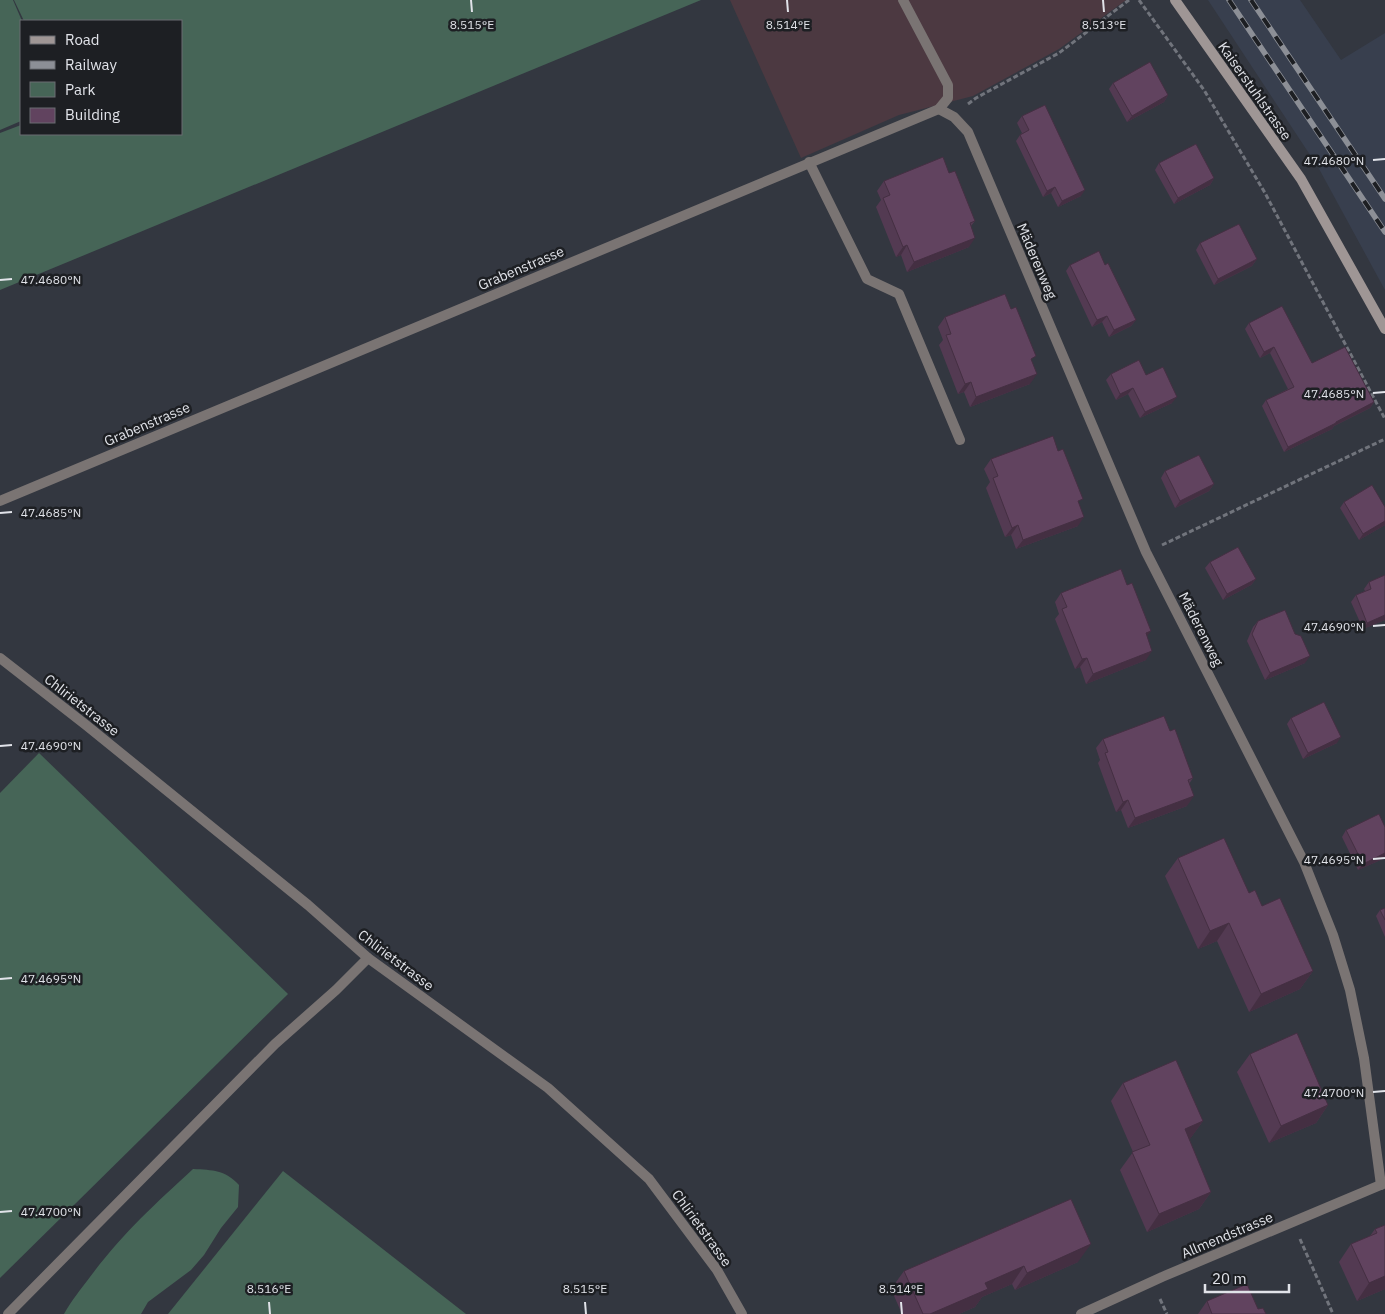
<svg xmlns="http://www.w3.org/2000/svg" width="1385" height="1314" font-family="'IBM Plex Sans',sans-serif">
	<style>
		.built { fill: #383f4e }
		.industrial { fill: #4c3941 }
		.green { fill: #466557 }
		.lines { fill: none; stroke-linecap: round; stroke-linejoin: round }
		.path { stroke: #71747c; stroke-width: 3; stroke-dasharray: 5 2.5; stroke-linecap: butt }
		.lane { stroke: #7a7473; stroke-width: 10 }
		.street { stroke: #7a7473; stroke-width: 10 }
		.secondary { stroke: #9f9695; stroke-width: 10 }
		.rail-casing { stroke: #8c8f96; stroke-width: 5.5 }
		.rail { stroke: #1d1f23; stroke-width: 4; stroke-dasharray: 11; stroke-linecap: butt }
		.wall { fill: #533a52 }
		.shaded-wall { fill: #442f42 }
		.building { fill: #61435f; stroke: #442f42 }
		.ticks { fill: none; stroke: #e1e3e9; stroke-width: 2 }
		.labels { text-anchor: middle; stroke-width: 5; stroke-linejoin: round; paint-order: stroke }
		.street-label { font-size: 14px; fill: #e1e3e9; stroke: #1d1f23 }
		.ticks-label { font-size: 12px; text-anchor: middle; fill: #e1e3e9; stroke: #1d1f23; stroke-width: 5; stroke-linejoin: round; paint-order: stroke }
	</style>
	<rect width="100%" height="100%" fill="#333740"/>
	<path class="built" d="M1208,0H1300L1341,60L1385,33V290L1318,167Z"/>
	<path class="industrial" d="M730,0H1126L1059,49L973,96L899,115L801,158Z"/>
	<g class="green">
		<path d="M0,0H13L22,21L21,121L0,130Z"/>
		<path d="M14,0H701L0,290V133L21,125V134H181V21H24Z"/>
		<path d="M39,753L288,994L0,1278V793Z"/>
		<path d="M193,1169C213,1170 225,1170 239,1185L238,1207L221,1228L204,1255L191,1270L148,1302L141,1314H64C71,1301 81,1289 90,1277C122,1234 154,1205 193,1169Z"/>
		<path d="M283,1171L466,1314H168Z"/>
	</g>
	<g class="lines">
		<g class="path">
			<path d="M1139,0L1204,90L1265,193L1385,419"/>
			<path d="M968,104L976,98L1059,53L1129,0"/>
			<path d="M1162,545L1385,439"/>
			<path d="M1300,1239L1333,1314"/>
			<path d="M1160,1299L1167,1314"/>
		</g>
		<path class="lane" d="M809,162L867,279L899,294L960,440"/>
		<g class="street">
			<path d="M939,109L954,117L968,132L1146,552L1304,862L1333,935L1350,990L1364,1058L1381,1185"/>
			<path d="M0,501L939,109L948,98V85L903,0"/>
			<path d="M0,658L86,725L308,905L368,958L548,1088L649,1179L717,1270L742,1314"/>
			<path d="M8,1314L275,1044L336,990L368,958"/>
			<path d="M1081,1314L1162,1277L1385,1183"/>
		</g>
		<path class="secondary" d="M1175,0L1301,179L1385,329"/>
		<g class="rail-casing">
			<g id="rail">
				<path d="M1229,0L1385,232"/>
				<path d="M1251,0L1385,199"/>
			</g>
		</g>
		<use href="#rail" class="rail"/>
	</g>
	<g class="wall">
		<path d="M1113,83L1168,95L1164,102L1127,122L1109,89Z"/>
		<path d="M1022,116L1081,196L1058,207L1051,193L1043,197L1016,141L1020,135L1022,133L1017,123Z"/>
		<path d="M1159,163L1214,178L1210,185L1174,204L1155,170Z"/>
		<path d="M949,173L975,221L971,226L969,247L907,272L901,255L896,257L876,207L881,200L877,191L884,181Z"/>
		<path d="M1200,243L1257,259L1252,266L1214,285L1196,250Z"/>
		<path d="M1070,265L1136,320L1131,326L1109,337L1102,322L1092,327L1066,271Z"/>
		<path d="M945,317L1032,362L1030,384L970,407L964,392L958,394L939,345L943,340L938,327Z"/>
		<path d="M1249,323L1312,363L1374,402L1370,408L1334,426L1332,429L1284,452L1262,406L1266,400L1288,389L1270,353L1260,358L1245,329Z"/>
		<path d="M1111,374L1146,375L1172,403L1140,418L1128,394L1116,400L1106,380Z"/>
		<path d="M991,459L1079,504L1078,526L1016,549L1011,535L1005,537L986,488L990,482L984,469Z"/>
		<path d="M1165,471L1214,484L1209,491L1175,508L1161,478Z"/>
		<path d="M1344,502L1385,507V525L1359,540L1340,508Z"/>
		<path d="M1210,562L1256,579L1251,585L1223,600L1205,568Z"/>
		<path d="M1385,575V620L1363,629L1351,602L1356,595L1365,591L1364,589L1369,582Z"/>
		<path d="M1061,593L1147,636L1146,660L1086,684L1080,667L1075,669L1055,619L1059,614L1055,602Z"/>
		<path d="M1258,621L1295,634L1305,663L1265,680L1247,641L1253,627Z"/>
		<path d="M1291,718L1337,743L1303,759L1287,724Z"/>
		<path d="M1170,731L1193,778L1189,784L1187,806L1128,828L1121,810L1116,812L1098,763L1100,760L1096,748L1103,739Z"/>
		<path d="M1385,827V858L1358,870L1342,837L1346,830Z"/>
		<path d="M1178,858L1249,893L1262,906L1313,971L1300,989L1249,1012L1217,941L1198,949L1165,876Z"/>
		<path d="M1385,908V937L1376,916L1380,910Z"/>
		<path d="M1250,1054L1328,1105L1316,1123L1269,1143L1237,1072Z"/>
		<path d="M1123,1083L1203,1121L1189,1140L1211,1192L1199,1209L1147,1232L1120,1170L1133,1152L1111,1101Z"/>
		<path d="M1385,1225V1289L1357,1301L1339,1262L1351,1244L1370,1236L1375,1229Z"/>
		<path d="M1078,1262L1015,1290L1012,1284L982,1297L975,1307L959,1314H902L891,1289L904,1271Z"/>
		<path d="M1207,1301L1258,1309L1266,1314H1198Z"/>
	</g>
	<g class="shaded-wall">
		<path d="M1168,95L1164,102L1127,122L1132,116Z"/>
		<path d="M1214,178L1210,185L1174,204L1178,198Z"/>
		<path d="M1055,187L1051,193L1043,197L1047,191Z"/>
		<path d="M1085,190L1081,196L1058,207L1062,201Z"/>
		<path d="M975,238L969,247L907,272L914,262Z"/>
		<path d="M907,245L901,255L896,257L903,247Z"/>
		<path d="M1257,259L1252,266L1214,285L1218,279Z"/>
		<path d="M1107,316L1102,322L1092,327L1097,320Z"/>
		<path d="M1136,320L1131,326L1109,337L1114,330Z"/>
		<path d="M1274,347L1270,353L1260,358L1264,352Z"/>
		<path d="M1037,374L1030,384L970,407L976,397Z"/>
		<path d="M971,382L964,392L958,394L965,384Z"/>
		<path d="M1133,388L1128,394L1116,400L1120,394Z"/>
		<path d="M1177,397L1172,403L1140,418L1145,412Z"/>
		<path d="M1374,402L1370,408L1334,426L1332,429L1284,452L1288,447Z"/>
		<path d="M1214,484L1209,491L1175,508L1180,501Z"/>
		<path d="M1084,517L1078,526L1016,549L1023,540Z"/>
		<path d="M1385,521V525L1359,540L1363,534Z"/>
		<path d="M1018,525L1011,535L1005,537L1012,528Z"/>
		<path d="M1256,579L1251,585L1223,600L1227,594Z"/>
		<path d="M1385,615V620L1363,629L1367,623Z"/>
		<path d="M1151,631L1144,640L1146,633Z"/>
		<path d="M1152,651L1146,660L1086,684L1093,674Z"/>
		<path d="M1310,656L1305,663L1265,680L1270,673Z"/>
		<path d="M1087,658L1080,667L1075,669L1082,659Z"/>
		<path d="M1341,737L1337,743L1303,759L1308,753Z"/>
		<path d="M1194,796L1187,806L1128,828L1135,818Z"/>
		<path d="M1128,800L1121,810L1116,812L1123,802Z"/>
		<path d="M1385,853V858L1358,870L1363,864Z"/>
		<path d="M1229,923L1217,941L1198,949L1210,931Z"/>
		<path d="M1313,971L1300,989L1249,1012L1261,994Z"/>
		<path d="M1328,1105L1316,1123L1269,1143L1281,1126Z"/>
		<path d="M1203,1121L1190,1139L1173,1147L1185,1129Z"/>
		<path d="M1211,1192L1199,1209L1147,1232L1159,1214Z"/>
		<path d="M1091,1244L1078,1262L1015,1290L1027,1273Z"/>
		<path d="M1024,1266L1012,1284L982,1297L975,1307L959,1314H930L985,1283Z"/>
		<path d="M1385,1276V1289L1357,1301L1369,1283Z"/>
	</g>
	<g class="building">
		<path d="M1150,62L1168,95L1132,116L1113,83Z"/>
		<path d="M1045,105L1085,190L1062,201L1055,187L1047,191L1020,135L1029,130L1022,116Z"/>
		<path d="M1196,144L1214,178L1178,198L1159,163Z"/>
		<path d="M943,157L949,173L955,171L975,221L970,223L975,238L914,262L907,245L903,247L883,198L890,195L884,181Z"/>
		<path d="M1239,224L1257,259L1218,279L1200,243Z"/>
		<path d="M1099,251L1105,265L1108,263L1136,320L1114,330L1107,316L1097,320L1070,265Z"/>
		<path d="M1005,294L1011,309L1016,307L1036,356L1031,359L1037,374L976,397L971,382L965,384L946,335L951,334L945,317Z"/>
		<path d="M1282,306L1312,363L1345,347L1374,402L1336,422V423L1288,447L1266,400L1294,387L1274,347L1264,352L1249,323Z"/>
		<path d="M1139,360L1146,375L1163,367L1177,397L1145,412L1133,388L1120,394L1111,374Z"/>
		<path d="M1053,436L1058,451L1063,449L1083,499L1078,501L1084,517L1023,540L1018,525L1012,528L993,478L998,476L991,459Z"/>
		<path d="M1199,455L1214,484L1180,501L1165,471Z"/>
		<path d="M1372,485L1385,507V521L1363,534L1344,502Z"/>
		<path d="M1238,547L1256,579L1227,594L1210,562Z"/>
		<path d="M1121,569L1127,585L1132,583L1151,631L1146,633L1152,651L1093,674L1087,658L1082,659L1062,609L1067,607L1061,593Z"/>
		<path d="M1385,575V615L1367,623L1356,595L1371,589L1369,582Z"/>
		<path d="M1285,610L1295,634L1301,636L1310,656L1270,673L1252,634L1258,621Z"/>
		<path d="M1324,702L1341,737L1308,753L1291,718Z"/>
		<path d="M1164,716L1170,731L1175,729L1193,778L1188,780L1194,796L1135,818L1128,800L1123,802L1105,753L1108,752L1103,739Z"/>
		<path d="M1379,814L1385,827V853L1363,864L1346,830Z"/>
		<path d="M1224,838L1249,893L1255,890L1262,906L1280,898L1313,971L1261,994L1229,923L1210,931L1178,858Z"/>
		<path d="M1385,908V920L1380,910Z"/>
		<path d="M1297,1033L1328,1105L1281,1126L1250,1054Z"/>
		<path d="M1176,1060L1203,1121L1185,1129L1211,1192L1159,1214L1132,1152L1150,1145L1123,1083Z"/>
		<path d="M1071,1199L1091,1244L1027,1273L1024,1266L985,1283L988,1289L930,1314H923L904,1271Z"/>
		<path d="M1385,1225V1276L1369,1283L1351,1244L1377,1233L1375,1229Z"/>
		<path d="M1247,1284L1258,1309L1263,1308L1266,1314H1212L1207,1301Z"/>
	</g>
	<path class="ticks" d="M471,0L472,12M787,0L788,12M1103,0L1104,12M1373,160L1385,159M0,280L12,279M1373,393L1385,392M0,513L12,512M1373,626L1385,625M0,746L12,745M1373,859L1385,858M0,979L12,978M1373,1092L1385,1091M0,1212L12,1211M269,1302L270,1314M585,1302L586,1314M901,1302L902,1314"/>
	<g class="labels">
		<g class="street-label">
			<text transform="translate(1255 91) rotate(55)" y="5">Kaiserstuhlstrasse</text>
			<text transform="translate(1037 261) rotate(67)" y="5">Mäderenweg</text>
			<text transform="translate(521 268) rotate(-23)" y="5">Grabenstrasse</text>
			<text transform="translate(147 424) rotate(-23)" y="5">Grabenstrasse</text>
			<text transform="translate(1201 629) rotate(63)" y="5">Mäderenweg</text>
			<text transform="translate(82 705) rotate(38)" y="5">Chlirietstrasse</text>
			<text transform="translate(396 960) rotate(37)" y="5">Chlirietstrasse</text>
			<text transform="translate(702 1228) rotate(54)" y="5">Chlirietstrasse</text>
			<text transform="translate(1227 1235) rotate(-23)" y="5">Allmendstrasse</text>
		</g>
	</g>
	<g class="ticks-label">
		<text x="472" y="29">8.515°E</text>
		<text x="788" y="29">8.514°E</text>
		<text x="1104" y="29">8.513°E</text>
		<text x="1334" y="165">47.4680°N</text>
		<text x="51" y="284">47.4680°N</text>
		<text x="1334" y="398">47.4685°N</text>
		<text x="51" y="517">47.4685°N</text>
		<text x="1334" y="631">47.4690°N</text>
		<text x="51" y="750">47.4690°N</text>
		<text x="1334" y="864">47.4695°N</text>
		<text x="51" y="983">47.4695°N</text>
		<text x="1334" y="1097">47.4700°N</text>
		<text x="51" y="1216">47.4700°N</text>
		<text x="269" y="1293">8.516°E</text>
		<text x="585" y="1293">8.515°E</text>
		<text x="901" y="1293">8.514°E</text>
	</g>
	<rect x="20" y="20" width="162" height="115" fill="#1d1f23" stroke="#6b6d72"/>
	<rect x="30" y="36" width="25" height="8" fill="#9f9695" stroke="#6b6d72"/>
	<text x="65" y="45" font-size="15" fill="#e1e3e9">Road</text>
	<rect x="30" y="61" width="25" height="8" fill="#8c8f96" stroke="#6b6d72"/>
	<text x="65" y="70" font-size="15" fill="#e1e3e9">Railway</text>
	<rect x="30" y="82" width="25" height="15" fill="#466557" stroke="#6b6d72"/>
	<text x="65" y="95" font-size="15" fill="#e1e3e9">Park</text>
	<rect x="30" y="108" width="25" height="15" fill="#61435f" stroke="#6b6d72"/>
	<text x="65" y="120" font-size="15" fill="#e1e3e9">Building</text>
	<path d="M1205 1284v8h84v-8" fill="none" stroke="#e1e3e9" stroke-width="2.5"/>
	<text x="1212" y="1284" font-size="15" fill="#e1e3e9" stroke="#1d1f23" stroke-width="4" paint-order="stroke">20 m</text>
</svg>
